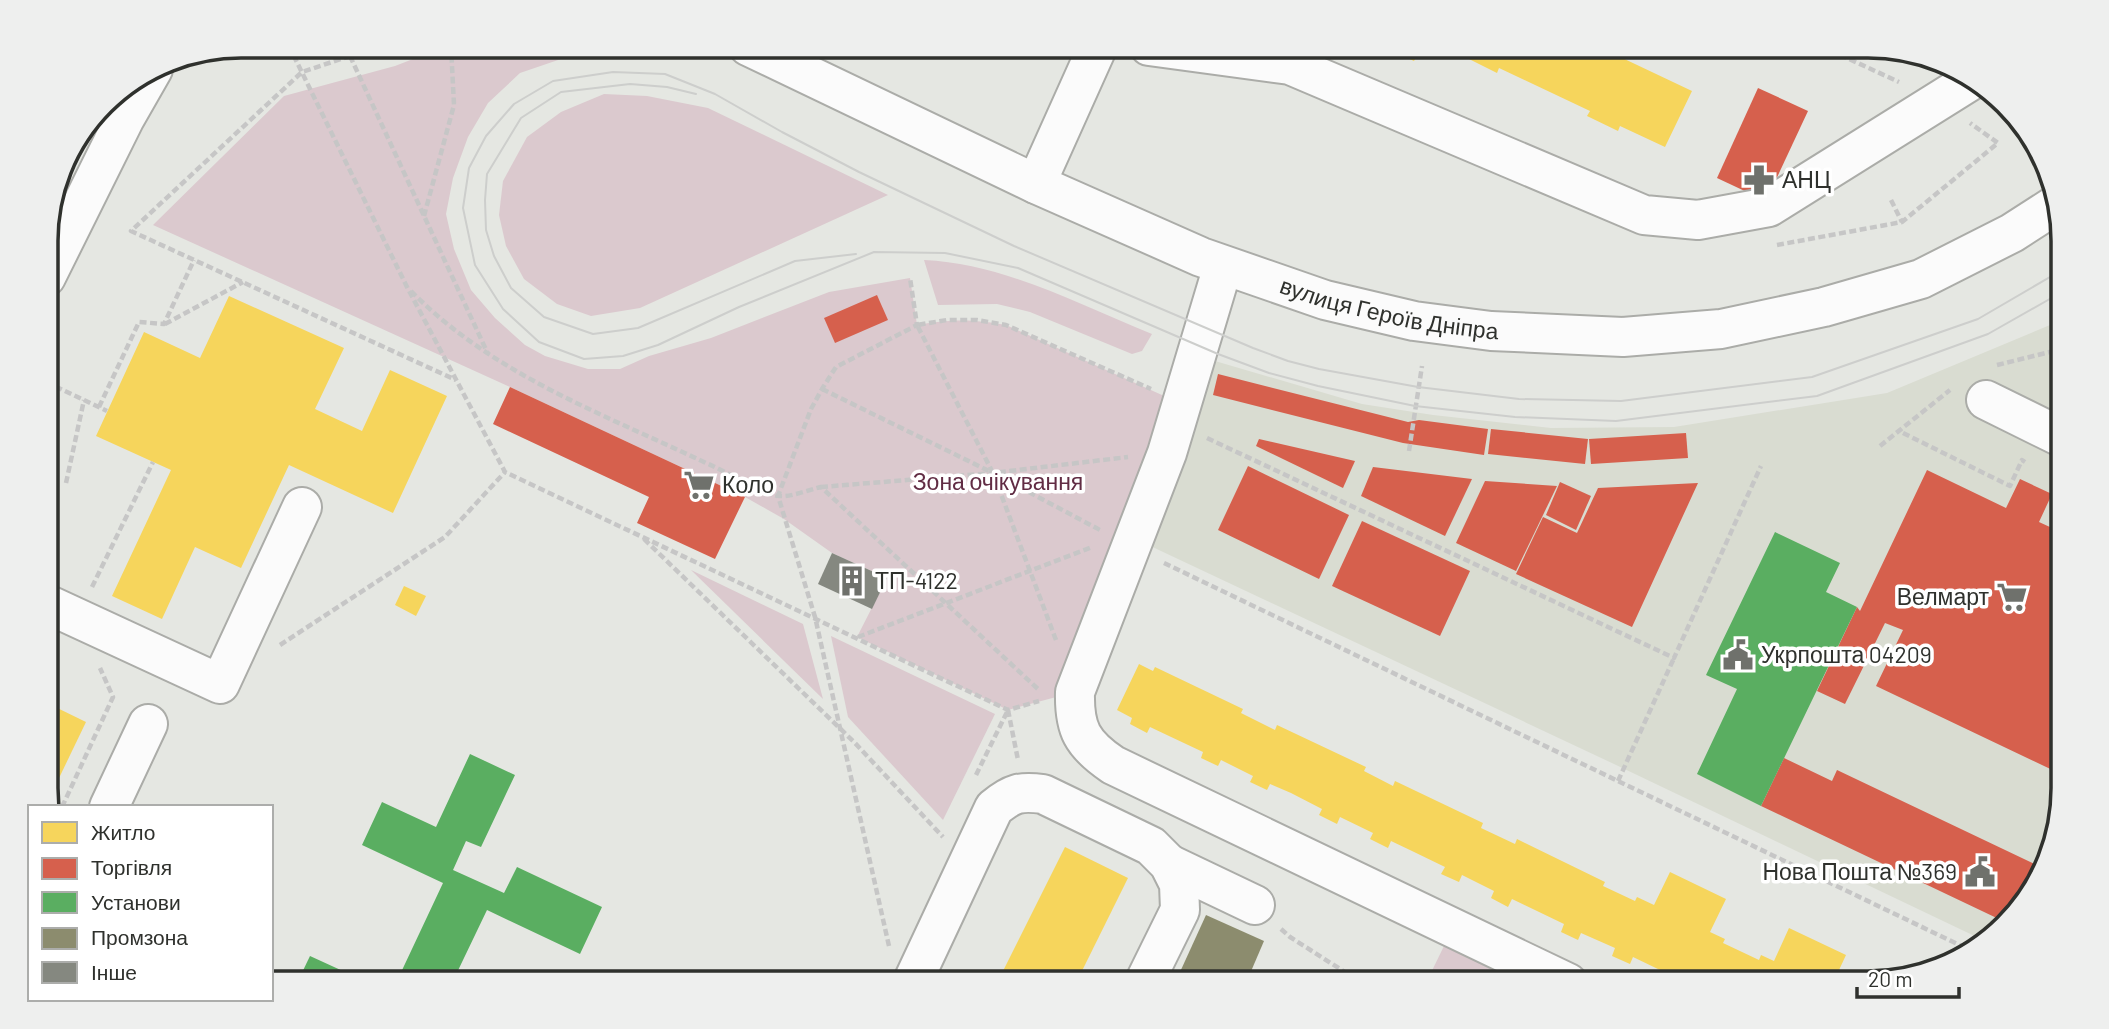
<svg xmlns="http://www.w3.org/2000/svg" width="2109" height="1029" font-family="Barlow,sans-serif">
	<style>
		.built { fill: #d9dcd1 }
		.green { fill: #dbc9ce }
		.homes { fill: #f6d55c }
		.shops { fill: #d6604d }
		.public { fill: #5aae61 }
		.industry { fill: #8c8c6e }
		.building { fill: #858880 }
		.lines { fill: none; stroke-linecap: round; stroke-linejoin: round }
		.minor-casing { stroke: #abaca8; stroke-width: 42 }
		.major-casing { stroke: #abaca8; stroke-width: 42 }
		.path { stroke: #c6c6c6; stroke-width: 4.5; stroke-dasharray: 7 3.5; stroke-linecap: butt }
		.minor { stroke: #fbfbfb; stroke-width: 38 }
		.major { stroke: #fbfbfb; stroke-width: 38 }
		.tram { stroke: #cdcecc; stroke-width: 2 }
		.labels { text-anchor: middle; stroke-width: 7; stroke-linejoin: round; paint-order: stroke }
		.poi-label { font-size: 23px; fill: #2f312d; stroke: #fff; text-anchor: start }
		.street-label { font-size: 23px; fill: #2f312d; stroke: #fff }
		.park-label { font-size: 23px; fill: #612c44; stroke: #fff }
		.rim { fill: none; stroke: #2f312d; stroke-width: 3.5 }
	</style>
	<rect width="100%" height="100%" fill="#e5e7e2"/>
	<path class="built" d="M2062,320L2063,789L2044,874L1985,941L1614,764L1144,543L1215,361L1362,404L1433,415L1551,428L1674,427L1887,393Z"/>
	<g class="green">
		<path d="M444,47L502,51L561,59L520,73L488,103L468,137L453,178L446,214L454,249L471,290L495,318L525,345L545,356L588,369H620L649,356L711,338L829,292L910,278L917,325C950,319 973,319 1006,325L1182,404L1075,692L1008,710L857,637L887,578L832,553L784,519L745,497L510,387L153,225L284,96L395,66Z"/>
		<path d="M604,94L647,96L708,108L888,195L640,308L591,316L557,304L524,279L506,246L499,215L503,181L527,137L561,112Z"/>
		<path d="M924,260C1005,264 1078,304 1152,334L1142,351L1132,354L1030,312L997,304L938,305Z"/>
		<path d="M691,570L803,624L823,699Z"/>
		<path d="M831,636L995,714L943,820L848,717Z"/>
		<path d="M1444,946L1520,983H1426Z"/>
	</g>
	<g class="homes">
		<path d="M1381,46H1422L1414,61Z"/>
		<path d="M1452,46H1597L1692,91L1665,147L1620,126L1618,131L1587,116L1590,111L1499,68L1497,73L1467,58L1469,54Z"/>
		<path d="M229,296L344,348L315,409L362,431L390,370L447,396L393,513L289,465L241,568L195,547L162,619L112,596L171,470L96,436L144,332L200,358Z"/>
		<path d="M404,586L426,596L416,616L395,605Z"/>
		<path d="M1139,664L1153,671L1155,667L1243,709L1241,713L1275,730L1277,725L1366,767L1364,771L1393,786L1395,781L1483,823L1481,828L1515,844L1517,839L1605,882L1603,886L1635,901L1637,897L1654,905L1670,872L1726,899L1710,932L1725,939L1723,943L1759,960L1761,955L1774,961L1789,928L1846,955L1833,983H1687L1633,957L1630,964L1612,956L1615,948L1581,933L1578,940L1561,932L1564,924L1512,899L1508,907L1491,898L1494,891L1462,875L1459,882L1441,874L1445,867L1412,851L1391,841L1388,848L1370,839L1373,833L1340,817L1337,824L1319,815L1322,809L1291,793L1270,784L1267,790L1250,782L1253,776L1221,760L1218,766L1201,758L1203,752L1169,736L1150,727L1147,733L1130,724L1132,718L1117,710Z"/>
		<path d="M47,703L86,722L47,803Z"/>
		<path d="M1065,847L1128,878L1076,983H997Z"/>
	</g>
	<g class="shops">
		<path d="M1758,88L1808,111L1766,201L1717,178Z"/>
		<path d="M877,295L888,320L835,343L824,318Z"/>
		<path d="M1218,374L1408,422L1419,420L1488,429L1484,455L1403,443L1213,395Z"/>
		<path d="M510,387L745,497L715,559L637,523L649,497L493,424Z"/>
		<path d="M1491,429L1588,439L1585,464L1488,454Z"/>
		<path d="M1686,433L1688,458L1591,464L1589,439Z"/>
		<path d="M1259,439L1355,461L1343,488L1256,446Z"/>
		<path d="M1248,466L1349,515L1319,579L1218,530Z"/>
		<path d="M1373,467L1472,479L1445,536L1361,496Z"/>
		<path d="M1927,470L2006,508L2020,479L2052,494L2039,522L2063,533V775L1876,686L1903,630L1885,623L1845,704L1817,691L1857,607L1860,611Z"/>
		<path d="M1485,481L1557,486L1516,571L1456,543Z"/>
		<path d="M1560,482L1591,496L1576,530L1546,515Z"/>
		<path d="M1698,483L1632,627L1516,574L1543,517L1577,533L1598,488Z"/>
		<path d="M1362,521L1470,571L1440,636L1332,586Z"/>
		<path d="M1784,758L1832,781L1837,770L2045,869L2044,874L2003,921L1761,806Z"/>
	</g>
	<g class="public">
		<path d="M1775,532L1840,563L1826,592L1857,607L1761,806L1697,774L1737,689L1706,675Z"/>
		<path d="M470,754L515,775L481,847L466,841L453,870L504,893L517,867L602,907L580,954L487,910L452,983H396L443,883L362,845L382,802L436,827Z"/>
		<path d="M310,956L369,983H297Z"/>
	</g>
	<path class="industry" d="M1206,915L1264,941L1246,983H1175Z"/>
	<path class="building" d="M832,553L887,578L872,609L818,584Z"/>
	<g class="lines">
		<g class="minor-casing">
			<g id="minor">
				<path d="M1149,46L1290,65L1644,215L1698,220L1769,207L1972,80"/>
				<path d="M1036,184L1098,46"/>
				<path d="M1223,266L1167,453L1075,692C1074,729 1082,744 1113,765L1568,983"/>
				<path d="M1986,400L2063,438"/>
				<path d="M47,604L220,684L302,507"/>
				<path d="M109,807L148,724"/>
				<path d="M1169,864L1255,905"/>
				<path d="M912,983L994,808C1012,793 1020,791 1043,794L1151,846L1169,864L1179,884L1180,910L1144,983"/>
			</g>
		</g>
		<g class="major-casing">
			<g id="major">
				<path id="s1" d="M748,46L1036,184L1201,257L1325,300L1414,321L1491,331L1623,337L1721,329L1824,307L1921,279L2012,233L2057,204"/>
				<path d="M46,277L125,118L153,69"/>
			</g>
		</g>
		<g class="path">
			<path d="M289,46L407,287L505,472L1008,710L1039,701"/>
			<path d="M402,46L350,56L302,72L131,231L456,380"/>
			<path d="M1821,46L1899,82"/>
			<path d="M350,56L488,354"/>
			<path d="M1891,200L1902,222"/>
			<path d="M424,216L454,105L451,46"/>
			<path d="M1777,245L1902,222L1998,143L1970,123"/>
			<path d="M411,291C492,374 603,414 706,463C719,468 769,496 779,496C792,497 808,490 821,487L1039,690"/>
			<path d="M165,324L243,282"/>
			<path d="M1997,365L2062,349"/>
			<path d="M46,382L107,411"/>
			<path d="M822,389L993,473L1100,530"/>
			<path d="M99,407L139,322L164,324L194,260"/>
			<path d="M1903,433L2010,486L2022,460L2025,462"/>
			<path d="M1207,438L1674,658L1761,466"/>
			<path d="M1880,446L1950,390"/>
			<path d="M1409,451L1422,366"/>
			<path d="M2052,474L2063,479"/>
			<path d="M66,483L84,400"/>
			<path d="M821,487L993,473L1128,457"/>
			<path d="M644,539L854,742L943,837"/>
			<path d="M1164,563L1974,952"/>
			<path d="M92,587L153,462"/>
			<path d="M858,637L1092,547"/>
			<path d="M1056,640L993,473L917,325L947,320H977L1006,325L1151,389"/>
			<path d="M280,645L445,537L505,472"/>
			<path d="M1008,710L1018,760"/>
			<path d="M976,775L1008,710"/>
			<path d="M1618,781L1674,658"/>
			<path d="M62,807L113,697L100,668"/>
			<path d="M1281,929L1290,937L1362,983"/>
			<path d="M889,946L815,617L778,496L811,409L822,389L836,367L917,325L910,278"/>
		</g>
		<use href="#minor" class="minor"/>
		<use href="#major" class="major"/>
		<g class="tram">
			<path d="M696,94L667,87L630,84L561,92L521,118L487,174L485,200L486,230L494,256L511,288L544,317L593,334L638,328L795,261L856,254"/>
			<path d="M2062,270L1978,319L1812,377L1621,401L1519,399L1418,387L1319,369L1288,361L1253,348L1014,246L859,172L782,132L715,94L665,74L613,72L553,81L514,104L486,136L469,168L463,208L475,265L503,309L539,342L584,359L623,356L658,345L739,307L874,252L945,253L1018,268L1218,354L1269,373L1318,386L1415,406L1515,417L1616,421L1817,396L1988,334L2062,292"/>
		</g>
	</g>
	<defs>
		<g id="pharmacy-bare" transform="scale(2.415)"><path d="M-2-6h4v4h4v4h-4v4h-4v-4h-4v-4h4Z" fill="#6f716c" stroke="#fff" stroke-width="2.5" paint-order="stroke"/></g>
		<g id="supermarket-bare" transform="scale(2.415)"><path d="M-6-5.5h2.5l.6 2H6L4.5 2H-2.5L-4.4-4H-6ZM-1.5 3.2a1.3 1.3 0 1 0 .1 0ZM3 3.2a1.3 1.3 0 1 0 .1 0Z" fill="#6f716c" stroke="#fff" stroke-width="2.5" paint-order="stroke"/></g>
		<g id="building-bare" transform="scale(2.415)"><path d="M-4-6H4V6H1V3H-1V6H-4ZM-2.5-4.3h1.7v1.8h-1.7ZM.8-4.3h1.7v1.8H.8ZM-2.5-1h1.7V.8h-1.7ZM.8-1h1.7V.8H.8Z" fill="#6f716c" stroke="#fff" stroke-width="2.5" paint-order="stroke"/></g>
		<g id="civic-bare" transform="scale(2.415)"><path d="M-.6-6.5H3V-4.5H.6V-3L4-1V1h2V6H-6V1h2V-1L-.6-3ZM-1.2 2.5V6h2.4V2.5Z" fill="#6f716c" stroke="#fff" stroke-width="2.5" paint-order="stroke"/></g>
	</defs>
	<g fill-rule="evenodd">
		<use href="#pharmacy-bare" x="1759" y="180"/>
		<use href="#supermarket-bare" x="699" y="485"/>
		<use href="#building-bare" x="852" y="581"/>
		<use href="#supermarket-bare" x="2012" y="597"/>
		<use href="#civic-bare" x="1738" y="655"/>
		<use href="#civic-bare" x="1980" y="872"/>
	</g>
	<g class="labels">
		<g class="poi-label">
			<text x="1782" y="188">АНЦ</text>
			<text x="722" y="493">Коло</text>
			<text x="875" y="589">ТП-4122</text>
			<text x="1989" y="605" text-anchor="end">Велмарт</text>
			<text x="1761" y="663">Укрпошта 04209</text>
			<text x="1957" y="880" text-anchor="end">Нова Пошта №369</text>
		</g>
		<g class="street-label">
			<text dy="8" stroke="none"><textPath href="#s1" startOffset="696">вулиця Героїв Дніпра</textPath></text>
		</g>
		<g class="park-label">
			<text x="998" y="490">Зона очікування</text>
		</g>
	</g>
	<path d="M0 0H2109V1029H0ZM241 58H1868A183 183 0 0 1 2051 241V788A183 183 0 0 1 1868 971H241A183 183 0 0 1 58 788V241A183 183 0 0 1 241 58Z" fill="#eeefee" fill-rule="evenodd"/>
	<path class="rim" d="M241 58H1868A183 183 0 0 1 2051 241V788A183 183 0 0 1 1868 971H241A183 183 0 0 1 58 788V241A183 183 0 0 1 241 58Z"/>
	<rect x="28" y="805" width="245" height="196" fill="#ffffff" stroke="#acadab" stroke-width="2"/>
	<rect x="42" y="822" width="35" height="21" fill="#f6d55c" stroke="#acadab" stroke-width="2"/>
	<text x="91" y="840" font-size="21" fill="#2f312d">Житло</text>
	<rect x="42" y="858" width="35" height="21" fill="#d6604d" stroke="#acadab" stroke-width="2"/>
	<text x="91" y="875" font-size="21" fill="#2f312d">Торгівля</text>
	<rect x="42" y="892" width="35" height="21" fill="#5aae61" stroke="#acadab" stroke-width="2"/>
	<text x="91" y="910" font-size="21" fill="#2f312d">Установи</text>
	<rect x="42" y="928" width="35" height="21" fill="#8c8c6e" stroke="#acadab" stroke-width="2"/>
	<text x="91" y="945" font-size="21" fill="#2f312d">Промзона</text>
	<rect x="42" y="962" width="35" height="21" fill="#858880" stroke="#acadab" stroke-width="2"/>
	<text x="91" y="980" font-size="21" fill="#2f312d">Інше</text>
	<path d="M1857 987v10h102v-10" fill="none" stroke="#2f312d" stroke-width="3.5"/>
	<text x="1868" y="987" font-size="21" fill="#2f312d" stroke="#ffffff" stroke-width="5" paint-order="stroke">20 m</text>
</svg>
